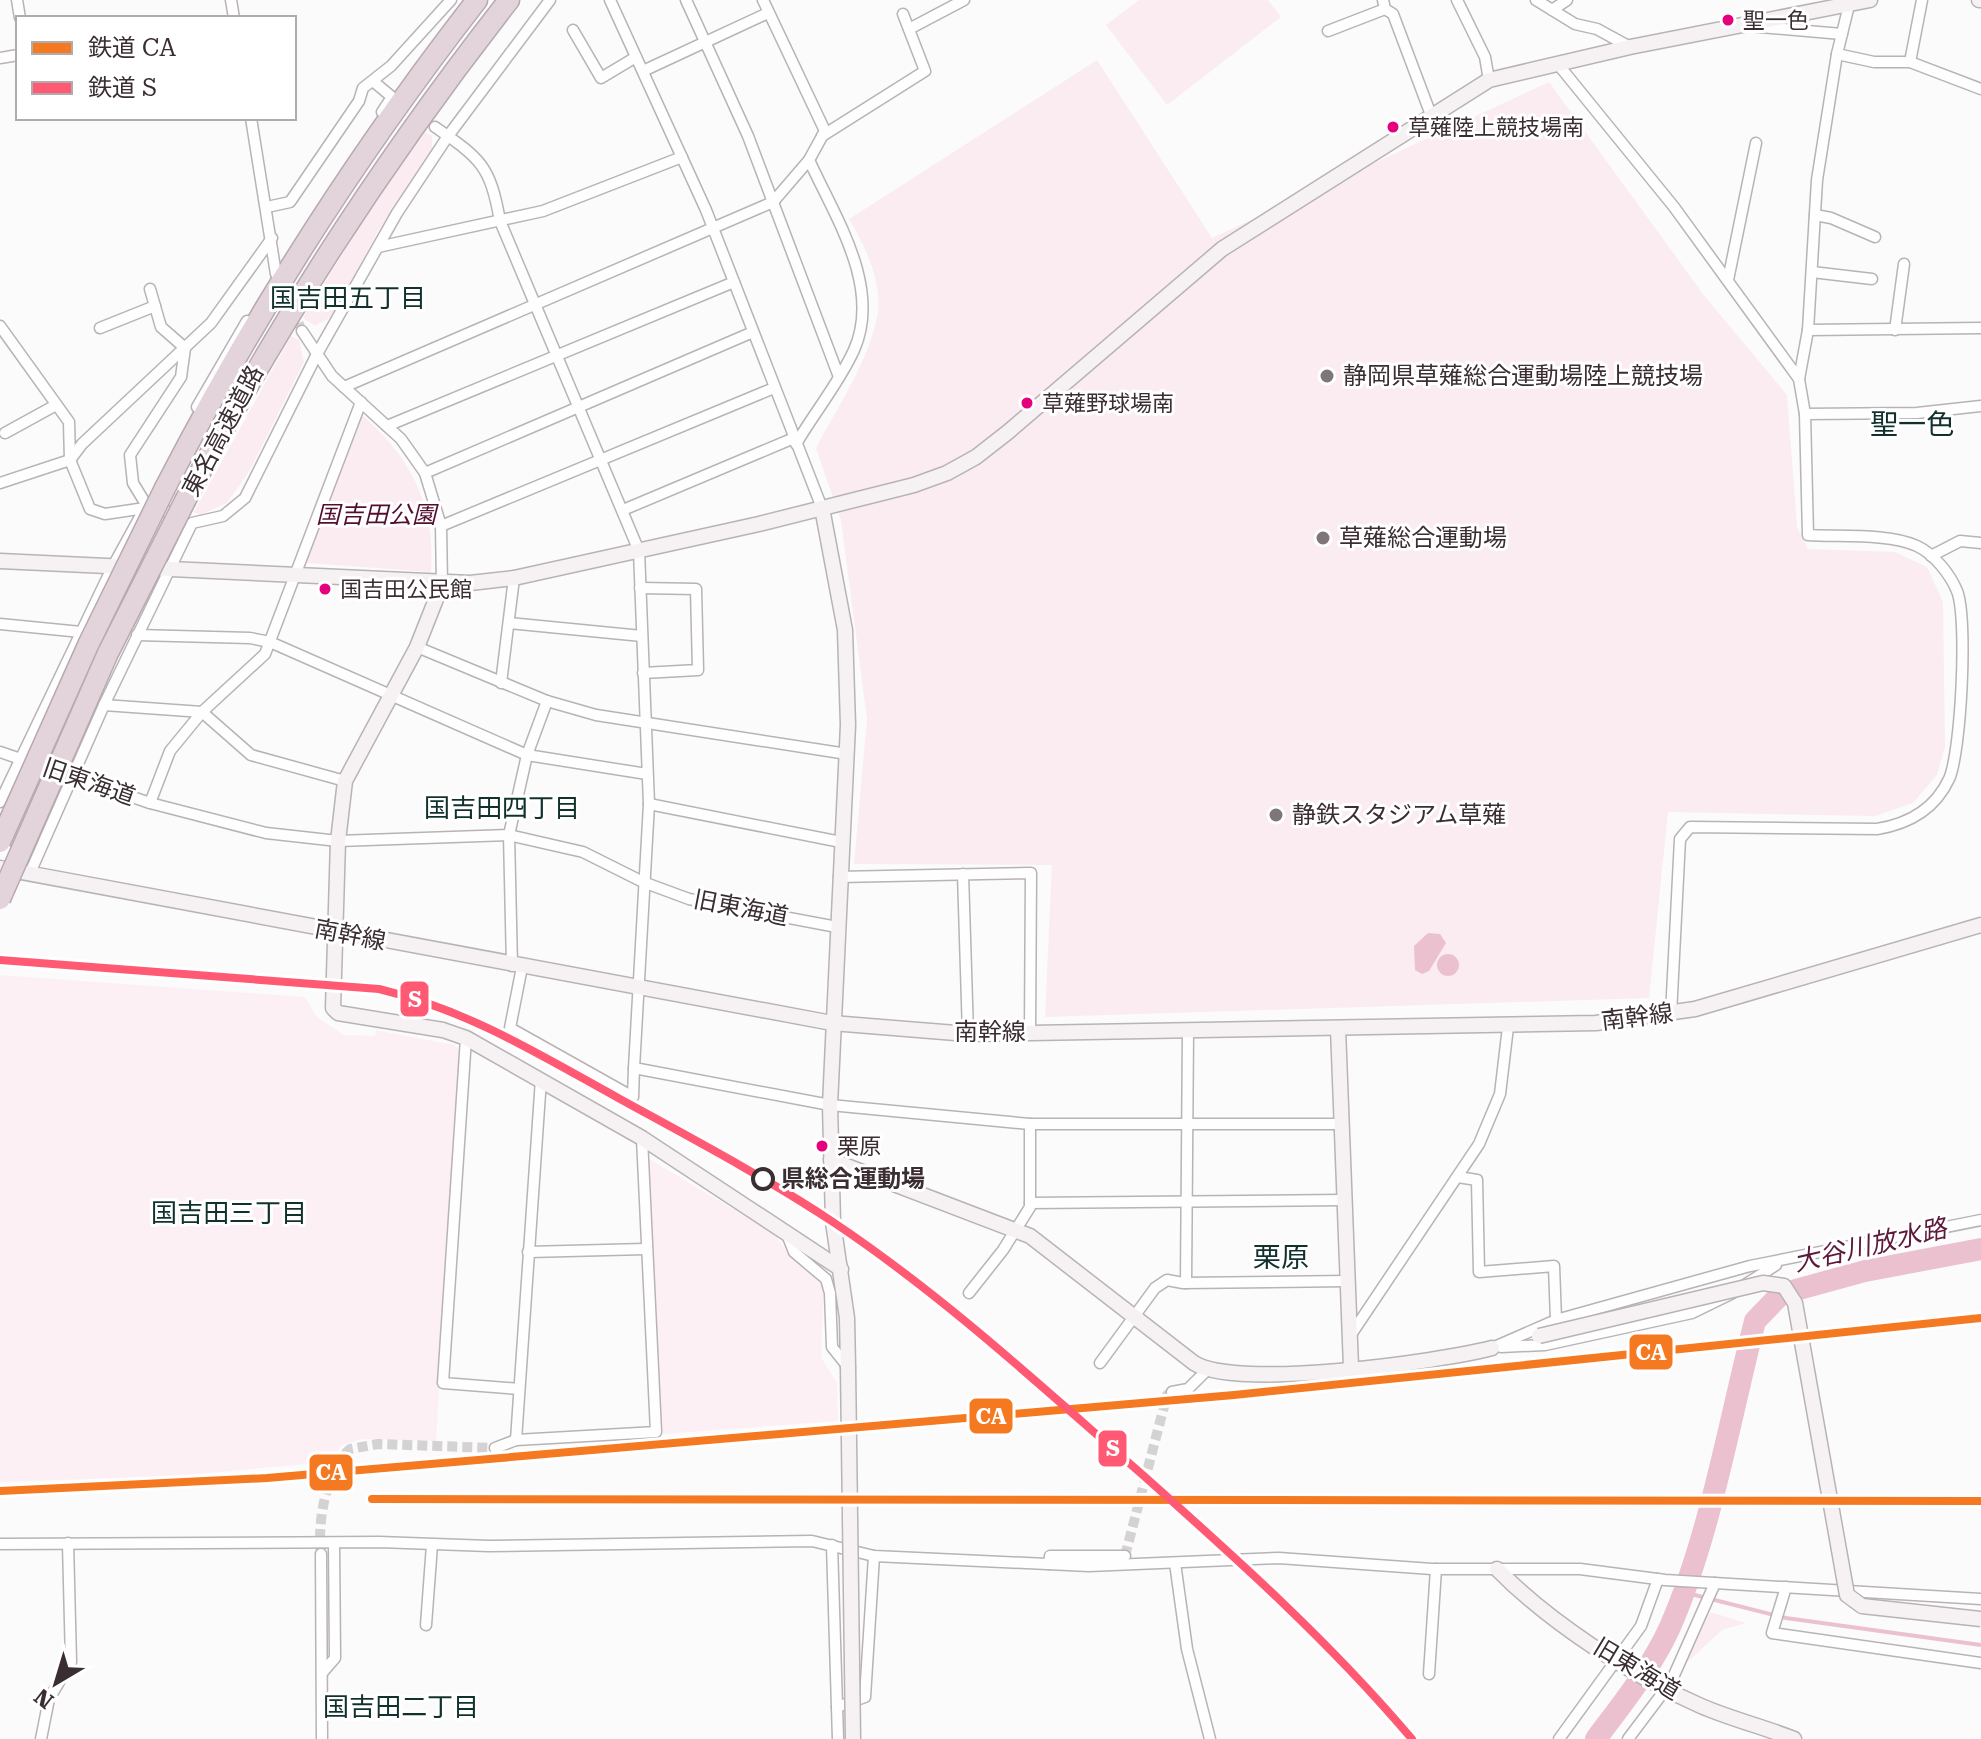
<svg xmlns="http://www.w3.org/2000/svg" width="1981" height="1739" font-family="'Roboto Serif','Noto Sans JP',serif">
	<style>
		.built { fill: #fdf0f4 }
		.green { fill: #fbecf1 }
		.water { fill: #ebc1d0 }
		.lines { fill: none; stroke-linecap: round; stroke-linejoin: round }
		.stream { stroke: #ebc1d0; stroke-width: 4 }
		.river { stroke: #ebc1d0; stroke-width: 22 }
		.street-tunnel { stroke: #d4d2d3; stroke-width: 10; stroke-dasharray: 10 5; stroke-linecap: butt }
		.street-casing { stroke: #b8b3b5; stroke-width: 13 }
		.secondary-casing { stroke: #b8b3b5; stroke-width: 17 }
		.highway-casing { stroke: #b7a9af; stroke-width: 23 }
		.street { stroke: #fefefe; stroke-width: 10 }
		.secondary { stroke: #f6f2f3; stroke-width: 14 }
		.highway { stroke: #e2d4da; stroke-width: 20 }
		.secondary-bridge-casing { stroke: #b8b3b5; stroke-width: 17; stroke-linecap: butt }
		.highway-bridge-casing { stroke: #b7a9af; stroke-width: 23; stroke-linecap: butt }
		.secondary-bridge { stroke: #f6f2f3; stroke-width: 14 }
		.highway-bridge { stroke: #e2d4da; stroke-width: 20 }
		.rail-1-casing { stroke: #fff; stroke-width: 14 }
		.rail-2-casing { stroke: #fff; stroke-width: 14 }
		.rail-1 { stroke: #f47921; stroke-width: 8 }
		.rail-2 { stroke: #ff5973; stroke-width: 8 }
		.bus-dot { fill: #e5007d; stroke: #fff; stroke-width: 3 }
		.poi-dot { fill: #7e7678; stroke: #fff; stroke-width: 3 }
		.stop-dot { fill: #fff; stroke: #3a2e32; stroke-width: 4 }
		.labels { text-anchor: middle; stroke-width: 6; stroke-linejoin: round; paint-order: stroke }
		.bus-label { font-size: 22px; fill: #3a2e32; stroke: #fff; text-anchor: start }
		.poi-label { font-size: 24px; fill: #3a2e32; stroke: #fff; text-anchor: start }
		.street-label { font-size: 24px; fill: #3a2e32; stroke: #fff }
		.park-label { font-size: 24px; font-style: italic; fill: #520d2f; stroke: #fff }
		.stop-label { font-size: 24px; font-weight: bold; fill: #3a2e32; stroke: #fff; text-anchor: start }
		.neighbourhood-label { font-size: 26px; fill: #10312c; stroke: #fff }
		.water-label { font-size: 26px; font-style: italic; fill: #5e1939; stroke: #fff }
		.quarter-label { font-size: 28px; fill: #10312c; stroke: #fff }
		.line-badge { stroke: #fff; stroke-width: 3 }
		.badge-label { font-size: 22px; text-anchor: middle; font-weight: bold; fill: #fff }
	</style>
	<rect width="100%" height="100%" fill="#fbfbfb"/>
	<g class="built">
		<path d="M0,975L305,997L317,1017L344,1035L375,1036L376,1030L455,1045L460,1051L436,1441L361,1439L342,1445L329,1462L176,1476L0,1482Z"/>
		<path d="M646,1157L773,1233L790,1256L824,1287L821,1357L837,1383L838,1421L662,1434Z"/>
	</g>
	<g class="green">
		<path d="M1139,0H1268L1281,17L1167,105L1106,25Z"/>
		<path d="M1097,60L1212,238L1549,82L1706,298L1787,395L1797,527L1808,549L1895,552L1927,567L1943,602L1945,747L1937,775L1913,803L1875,816L1668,812L1649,998L1045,1017L1052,865L854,864L867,719L841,521L816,448C838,406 870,360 878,312C882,282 864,243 849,219Z"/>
		<path d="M424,132L432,136V151L378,231L333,316L315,326L303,318L369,211Z"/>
		<path d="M291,336L299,340L304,362L250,470L227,503L200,515L194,512Z"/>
		<path d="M362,415C412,459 435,505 431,572L307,563L305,559Z"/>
		<path d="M1710,1612L1746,1623L1722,1630L1682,1667Z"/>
	</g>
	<g class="water">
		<path d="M1428,933L1440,934L1446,943L1429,971L1422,974L1415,970L1414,946Z"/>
		<circle cx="1448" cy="965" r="11"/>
	</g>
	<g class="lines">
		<path class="stream" d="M1683,1592L1786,1618L1981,1645"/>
		<path class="river" d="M1596,1739C1622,1704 1652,1667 1670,1627C1710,1536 1730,1418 1755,1321L1781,1294L1865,1271L1981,1249"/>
		<g class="street-tunnel">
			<path d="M280,282L302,331"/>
			<path d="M321,1554C317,1522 326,1470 350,1449L378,1444L495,1448"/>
			<path d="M1125,1556L1167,1395L1172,1392"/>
		</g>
		<g class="street-casing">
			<g id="street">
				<path d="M17,0L20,18"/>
				<path d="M231,0L234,18"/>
				<path d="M610,0L706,210L822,508"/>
				<path d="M686,0L748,136L839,377"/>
				<path d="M1383,0L1385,9L1393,14L1431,115"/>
				<path d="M1457,0L1485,57L1489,80"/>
				<path d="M1536,0L1575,24L1597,29L1630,47"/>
				<path d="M1552,10L1567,0"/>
				<path d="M1749,26L1842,34"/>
				<path d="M909,29L964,0"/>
				<path d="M573,30L601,78L636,57"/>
				<path d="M1328,31L1385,9"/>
				<path d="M1837,54L1874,62H1910L1981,89"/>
				<path d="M0,58L18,55"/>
				<path d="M1910,62L1922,0"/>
				<path d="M1557,63L1674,207L1799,379L1805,414L1808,535C1838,537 1890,533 1917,546C1934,554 1950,574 1957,591C1968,618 1961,753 1949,779C1935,809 1908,824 1877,829L1690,827L1680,839L1671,1014"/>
				<path d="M643,71L768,13"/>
				<path d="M374,82L392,97L382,112"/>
				<path d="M251,118L276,274"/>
				<path d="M435,127C481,159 490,165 500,221L639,551L649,804L634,1068L830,1105L1030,1124H1342"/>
				<path d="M822,136L925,71L903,14"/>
				<path d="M267,207L290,202L359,101L363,88L391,66L451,0"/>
				<path d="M1815,215L1831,218L1875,237"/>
				<path d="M378,247L543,211L682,157"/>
				<path d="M1812,272L1872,279"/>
				<path d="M1728,280L1756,143"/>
				<path d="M0,326L69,422L70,460L90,509L105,514L145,508L182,514"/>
				<path d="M100,328L155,306"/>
				<path d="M1808,330L1981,328"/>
				<path d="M1895,330L1904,264"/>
				<path d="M302,331L332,376L401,439L425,473L441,526L442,584"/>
				<path d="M1799,379L1808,330L1817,180L1837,54L1850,1"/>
				<path d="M344,387L773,202L809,160L825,131L763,0"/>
				<path d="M197,407L247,321"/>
				<path d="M1805,414L1917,413L1981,406"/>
				<path d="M387,426L734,282"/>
				<path d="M5,433L56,405"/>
				<path d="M796,444C814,413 839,383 854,350C882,287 835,217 809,160"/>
				<path d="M425,473L753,332"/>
				<path d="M0,483L70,460L82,444L211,323L272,238"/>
				<path d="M147,506L133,483L130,455L181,377L185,348L161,327L150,289"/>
				<path d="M623,510L794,438"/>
				<path d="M441,526L774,388"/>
				<path d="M1931,556L1960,541L1981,543"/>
				<path d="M640,588L696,589L698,670L643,673"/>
				<path d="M509,623L642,636"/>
				<path d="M0,624L81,632"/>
				<path d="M137,635L250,638L270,642L527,755L647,774"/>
				<path d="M417,647L547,701L596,715L847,754"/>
				<path d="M501,683L514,578"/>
				<path d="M104,705L202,712L251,755L345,781"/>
				<path d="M0,752L150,803L266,833L338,841L509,835L583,852L643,882L689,899L837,927"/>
				<path d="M0,802L112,568L140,517"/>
				<path d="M150,803L170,751L202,712L265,654L361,402"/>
				<path d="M649,804L841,842"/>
				<path d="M30,873L104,705L192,523L223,516L245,498L317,354L397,213L448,136L550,0"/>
				<path d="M963,874L968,1034"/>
				<path d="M839,877L1031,873L1030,1032"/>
				<path d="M512,966L509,835L527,755L547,701"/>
				<path d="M522,967L510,1028L633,1097L634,1068"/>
				<path d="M466,1038L443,1383L519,1389"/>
				<path d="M1458,1177L1477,1180L1479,1272L1554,1266L1556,1320"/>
				<path d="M1030,1203L1344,1200"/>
				<path d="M786,1232L794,1252L826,1279L830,1293L832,1347L848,1367"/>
				<path d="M528,1252L645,1249"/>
				<path d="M1186,1283L1188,1031"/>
				<path d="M1746,1284L1776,1265"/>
				<path d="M969,1293L1003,1250L1030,1207V1124"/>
				<path d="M1350,1336L1479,1144L1500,1094L1508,1027"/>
				<path d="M1501,1347L1545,1345L1692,1313L1733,1293"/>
				<path d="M1492,1348L1556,1320L1750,1266L1981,1220"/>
				<path d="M1100,1363L1155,1288L1167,1280L1183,1283L1347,1281"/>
				<path d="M1172,1392L1188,1389L1207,1370"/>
				<path d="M516,1440L656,1432L642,1138"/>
				<path d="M495,1448L516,1440L541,1079"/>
				<path d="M0,1544L379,1542L489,1546L812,1541L874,1556L1089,1566L1279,1558L1432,1569H1580L1665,1580L1981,1599"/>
				<path d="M832,1545L838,1739"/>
				<path d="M321,1554L322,1739"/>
				<path d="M1175,1563L1187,1649L1210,1739"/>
				<path d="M1049,1564L1050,1556H1125"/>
				<path d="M1786,1587L1772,1633L1981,1663"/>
				<path d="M426,1625L432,1545"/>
				<path d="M322,1673L335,1658L334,1543"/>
				<path d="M1429,1674L1436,1569"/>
				<path d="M837,1707L865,1697L874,1556"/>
				<path d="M41,1739L49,1699L71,1662L68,1543"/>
				<path d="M1559,1739L1641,1626L1658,1579"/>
				<path d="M1628,1739L1671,1682L1715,1583"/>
			</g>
		</g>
		<g class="secondary-casing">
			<g id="secondary">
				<path d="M1979,0H1981"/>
				<path d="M822,508L845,630L848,725L830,1105L833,1222L847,1318L848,1367"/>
				<path d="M0,561L470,583L514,578L759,524L914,485L947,473L976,457L1008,432L1222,249L1489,80L1630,47L1870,0"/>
				<path d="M442,584L417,647L345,781L338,841L333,1008L338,1013L443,1030L466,1038L642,1138L841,1269"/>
				<path d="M0,868L832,1023L968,1034L1596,1023L1695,1009L1981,925"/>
				<path d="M1338,1028L1351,1367"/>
				<path d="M831,1160L1030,1236L1194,1363C1236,1390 1438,1362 1492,1348"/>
				<path d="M1497,1569C1550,1623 1632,1676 1701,1706C1731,1719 1764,1727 1794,1739"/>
			</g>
		</g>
		<g class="highway-casing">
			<g id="highway">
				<path d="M165,488C254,315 358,153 477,0"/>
				<path d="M186,499C278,322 386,157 509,0"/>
			</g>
		</g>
		<use href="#street" class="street"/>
		<use href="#secondary" class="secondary"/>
		<use href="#highway" class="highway"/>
		<g class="secondary-bridge-casing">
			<g id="secondary-bridge">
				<path d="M1539,1336L1763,1283L1784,1286L1795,1303L1847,1595L1862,1606L1981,1619"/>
				<path d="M848,1367L853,1739"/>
			</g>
		</g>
		<g class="highway-bridge-casing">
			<g id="highway-bridge">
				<path d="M0,842L89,643L165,488"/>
				<path d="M0,899L108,653L186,499"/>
			</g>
		</g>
		<use href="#secondary-bridge" class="secondary-bridge"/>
		<use href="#highway-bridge" class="highway-bridge"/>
		<g class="rail-1-casing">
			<g id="rail-1">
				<path d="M0,1491L267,1478L1234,1395L1981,1318"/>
				<path d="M372,1499L1981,1501"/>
			</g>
		</g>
		<g class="rail-2-casing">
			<path id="rail-2" d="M0,960L379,989C470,1011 538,1054 620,1099C691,1138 765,1177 833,1222C944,1296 1043,1388 1144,1476C1238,1560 1330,1642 1412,1739"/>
		</g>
		<use href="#rail-1" class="rail-1"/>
		<use href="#rail-2" class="rail-2"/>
	</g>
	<g class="bus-dot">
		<circle cx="1728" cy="20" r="7"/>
		<circle cx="1393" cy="127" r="7"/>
		<circle cx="1027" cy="403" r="7"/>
		<circle cx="325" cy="589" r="7"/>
		<circle cx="822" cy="1146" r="7"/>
	</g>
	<g class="poi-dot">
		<circle cx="1327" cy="376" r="8"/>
		<circle cx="1323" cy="538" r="8"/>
		<circle cx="1276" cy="815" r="8"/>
	</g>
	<circle class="stop-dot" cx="763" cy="1179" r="10"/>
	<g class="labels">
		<g class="bus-label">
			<text x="1743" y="28">聖一色</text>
			<text x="1408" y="135">草薙陸上競技場南</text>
			<text x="1042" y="411">草薙野球場南</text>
			<text x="340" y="597">国吉田公民館</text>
			<text x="837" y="1154">栗原</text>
		</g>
		<g class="poi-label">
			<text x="1343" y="384">静岡県草薙総合運動場陸上競技場</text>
			<text x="1339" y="546">草薙総合運動場</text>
			<text x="1292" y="823">静鉄スタジアム草薙</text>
		</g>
		<g class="street-label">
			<text transform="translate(223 431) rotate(-62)" y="8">東名高速道路</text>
			<text transform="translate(89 782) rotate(19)" y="8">旧東海道</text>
			<text transform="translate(741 908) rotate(11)" y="8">旧東海道</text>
			<text transform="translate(350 935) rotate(11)" y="8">南幹線</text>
			<text transform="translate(1637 1017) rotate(-7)" y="8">南幹線</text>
			<text x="990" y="1040">南幹線</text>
			<text transform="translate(1637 1669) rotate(31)" y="8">旧東海道</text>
		</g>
		<g class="park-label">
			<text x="376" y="523">国吉田公園</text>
		</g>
		<g class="stop-label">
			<text x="781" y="1187">県総合運動場</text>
		</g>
		<g class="neighbourhood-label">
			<text x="348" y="307">国吉田五丁目</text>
			<text x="502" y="817">国吉田四丁目</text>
			<text x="229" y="1222">国吉田三丁目</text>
			<text x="401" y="1716">国吉田二丁目</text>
		</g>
		<g class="water-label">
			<text transform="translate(1870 1245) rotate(-13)" y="9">大谷川放水路</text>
		</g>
		<g class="quarter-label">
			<text x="1912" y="434">聖一色</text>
			<text x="1281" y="1267">栗原</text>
		</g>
	</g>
	<g class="line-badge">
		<rect x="399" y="980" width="31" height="38" rx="8" fill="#ff5973"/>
		<rect x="1628" y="1333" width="46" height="38" rx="8" fill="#f47921"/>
		<rect x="968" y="1397" width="46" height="38" rx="8" fill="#f47921"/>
		<rect x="1097" y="1429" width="31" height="39" rx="8" fill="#ff5973"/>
		<rect x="308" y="1453" width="46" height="39" rx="8" fill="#f47921"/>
	</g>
	<g class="badge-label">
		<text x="415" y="1007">S</text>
		<text x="1651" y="1360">CA</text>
		<text x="991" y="1424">CA</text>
		<text x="1113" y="1456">S</text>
		<text x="331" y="1480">CA</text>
	</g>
	<rect x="16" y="16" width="280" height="104" fill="#ffffff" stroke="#b0abad" stroke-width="2"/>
	<rect x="32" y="42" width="40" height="12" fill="#f47921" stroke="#b0abad" stroke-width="2"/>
	<text x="88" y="56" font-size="24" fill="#3a2e32">鉄道 CA</text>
	<rect x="32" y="82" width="40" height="12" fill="#ff5973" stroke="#b0abad" stroke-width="2"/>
	<text x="88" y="96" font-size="24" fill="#3a2e32">鉄道 S</text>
	<g transform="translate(56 1683) rotate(218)" stroke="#ffffff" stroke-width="6" paint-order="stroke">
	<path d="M0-6L14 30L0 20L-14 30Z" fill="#3a2e32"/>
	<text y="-12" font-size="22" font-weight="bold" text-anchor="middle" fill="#3a2e32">N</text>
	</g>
</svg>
